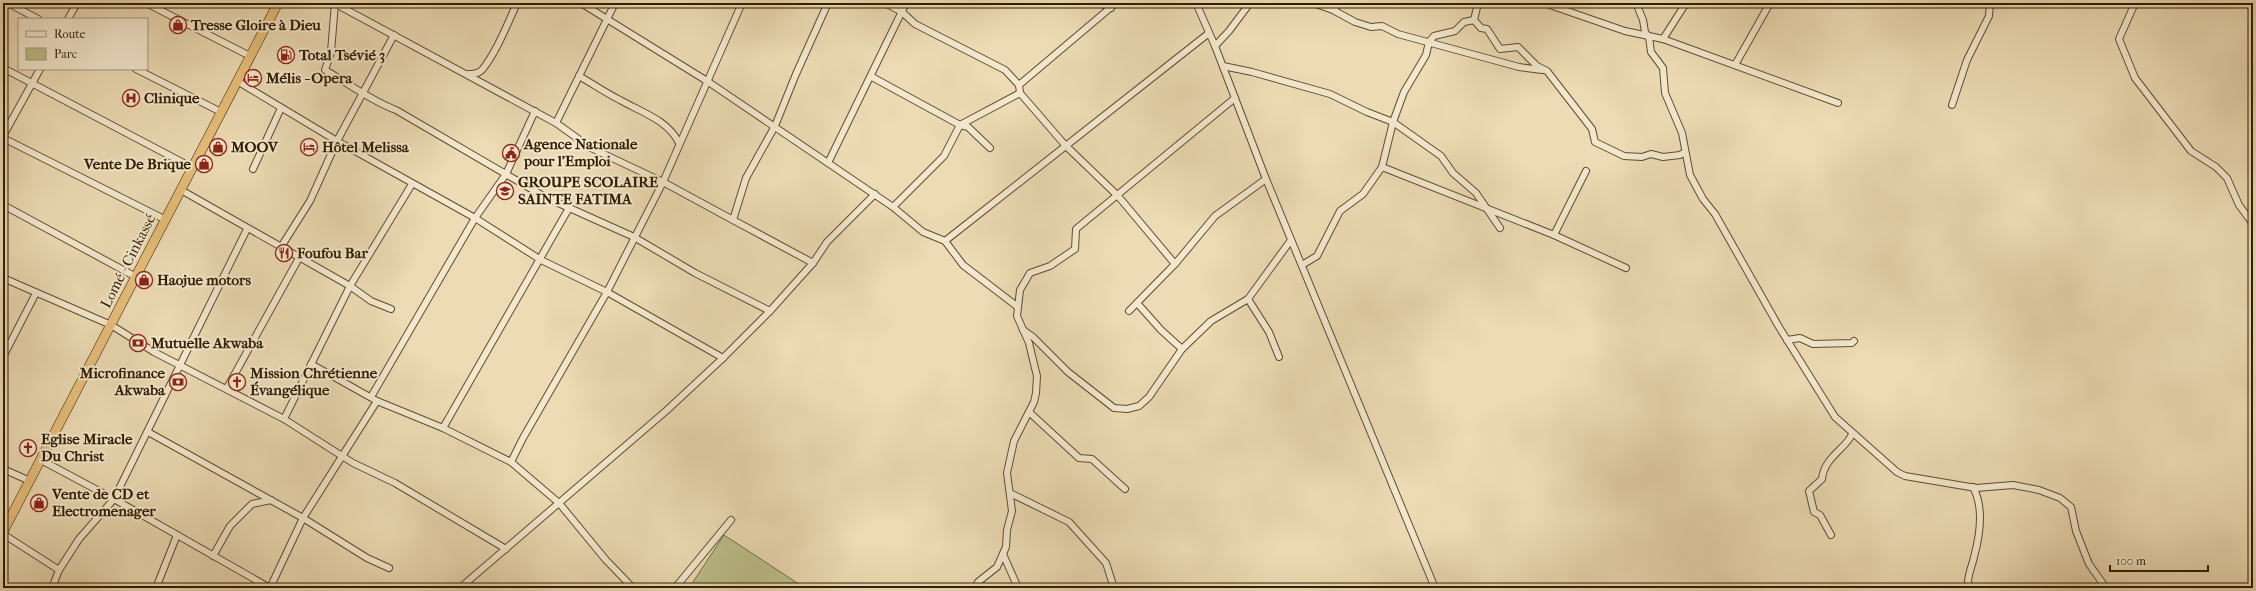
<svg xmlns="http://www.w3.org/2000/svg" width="2256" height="591" font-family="'IM FELL French Canon',serif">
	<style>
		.green { fill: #bcbf8a; stroke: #766e46 }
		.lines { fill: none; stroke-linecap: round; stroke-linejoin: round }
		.minor-casing { stroke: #604c2e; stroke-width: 8 }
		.highway-casing { stroke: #311d01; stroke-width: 10 }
		.minor { stroke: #f3e8ce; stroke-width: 6 }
		.highway { stroke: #e6be7a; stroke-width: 9 }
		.labels { text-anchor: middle; stroke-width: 4; stroke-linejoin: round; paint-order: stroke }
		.poi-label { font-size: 15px; font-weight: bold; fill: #311d01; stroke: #f3e8ce; text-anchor: start }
		.street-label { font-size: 15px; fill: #311d01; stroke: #f3e8ce }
	</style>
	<rect width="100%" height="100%" fill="#ecdbb4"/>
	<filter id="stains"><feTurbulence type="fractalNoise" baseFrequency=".005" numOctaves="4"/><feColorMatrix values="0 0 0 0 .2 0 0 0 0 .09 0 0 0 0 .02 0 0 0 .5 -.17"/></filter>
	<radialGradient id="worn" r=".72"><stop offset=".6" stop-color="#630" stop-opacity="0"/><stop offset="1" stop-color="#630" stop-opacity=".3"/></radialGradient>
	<path class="green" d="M724,535L805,588H689Z"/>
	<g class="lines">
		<g class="minor-casing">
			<g id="minor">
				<path d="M8,3L38,19"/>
				<path d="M146,3L250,56"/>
				<path d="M334,3L556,123L591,148L663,182L733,220L746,178L775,126L796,74L828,3"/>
				<path d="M335,3L331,52L325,70C348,83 371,101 396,110L545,197L634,237L695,273L770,311"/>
				<path d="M581,3L707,81L828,163"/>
				<path d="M885,3L902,12L915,24L1005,70L1019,85L1020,93L1065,145L1118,196L1175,264"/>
				<path d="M906,3L828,163L893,207L923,232L945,241L963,265L1018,307"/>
				<path d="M1100,3L1111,8"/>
				<path d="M1196,3L1215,46L1266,179L1435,588"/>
				<path d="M1313,3L1333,10L1355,22L1371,27L1382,26L1398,34L1519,67L1542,70"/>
				<path d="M1544,3L1625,31L1663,39L1838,103"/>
				<path d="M1636,3L1643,20L1645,32L1649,37L1651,52L1663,68L1665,93L1682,133L1690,175L1703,199L1715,214L1779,327L1835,417L1897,472L1905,476L1976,488L2013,485L2039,490L2060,498L2071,507L2076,531L2089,564L2106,588"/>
				<path d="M2135,3L2119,39L2135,78L2191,151L2216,167L2227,178L2239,205L2253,224"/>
				<path d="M1333,10L1340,3"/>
				<path d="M68,19L77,3"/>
				<path d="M1474,20L1478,3"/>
				<path d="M1663,39L1686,3"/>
				<path d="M1215,46L1229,31L1250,3"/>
				<path d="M1735,65L1770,3"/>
				<path d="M1223,66L1252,72L1330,94L1367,112L1393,122L1441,156L1453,173L1476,193L1500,228"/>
				<path d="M3,68L193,168"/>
				<path d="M136,69L221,112"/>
				<path d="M468,74C473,74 478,74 482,70C497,51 507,25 517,3"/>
				<path d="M579,76C593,84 606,93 620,100C641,112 668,120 679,143"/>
				<path d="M872,77L960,125L968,127L990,148"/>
				<path d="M237,81L337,141L475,218L541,260L607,292L723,358"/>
				<path d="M1019,85L1116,3"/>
				<path d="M1952,105L1967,60L1989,16L1990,3"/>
				<path d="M556,123L615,3"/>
				<path d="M3,136L40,69"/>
				<path d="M3,138L166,220"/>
				<path d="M1382,167L1554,235L1586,171"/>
				<path d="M253,169L281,108"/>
				<path d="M181,190L350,286L371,301L391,309"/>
				<path d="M3,205L136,277"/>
				<path d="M893,207L944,156L960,125L1020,93"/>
				<path d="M733,220L813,263"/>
				<path d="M1554,235L1626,268"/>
				<path d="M945,241L1209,33"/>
				<path d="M281,247L310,201L337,141L394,35"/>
				<path d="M1302,265L1317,256L1340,211L1363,194L1382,167L1393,122L1404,92L1426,55L1429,42L1434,36L1455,31L1464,22L1474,20L1481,28L1487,29L1500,49L1518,47L1537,66L1547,71L1592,129L1595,142L1624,156L1642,157L1651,154L1663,157L1680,155L1685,152"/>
				<path d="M3,278L111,325L154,352L284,419L353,463L395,483L506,549"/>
				<path d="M1248,299L1269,332L1279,357"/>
				<path d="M1137,303L1161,330L1182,349"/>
				<path d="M1129,311L1175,264L1215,216L1266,179"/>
				<path d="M1023,330L1033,337L1068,372L1114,408L1127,409L1139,406L1149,397L1182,349L1211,321L1248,299L1291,240"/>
				<path d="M1787,340L1800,338L1813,344L1852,343L1854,341"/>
				<path d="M3,357L36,293"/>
				<path d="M311,364L377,401L443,428L511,462L559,503L606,560L633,588"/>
				<path d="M227,388L299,258"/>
				<path d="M371,397L475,218L506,174L535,111"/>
				<path d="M1029,412L1079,458L1092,459L1125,489"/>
				<path d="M284,419L350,286L412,184"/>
				<path d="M443,428L569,208"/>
				<path d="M148,432L303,518L367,558L389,568"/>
				<path d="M41,460L114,499L270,588"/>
				<path d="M511,462L523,438L607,292L663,182L742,3"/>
				<path d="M3,469L30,481"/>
				<path d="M1010,493L1069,522L1106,563L1114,588"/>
				<path d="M3,534L59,570"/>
				<path d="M1831,535L1820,515L1814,512L1809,491L1822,479C1824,457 1847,448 1852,434"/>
				<path d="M1003,554L1018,588"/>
				<path d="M213,556L230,526L252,504L271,500"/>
				<path d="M52,588L59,570L79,539L114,499L247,229"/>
				<path d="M156,588L177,535"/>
				<path d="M270,588L303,518L377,401"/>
				<path d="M460,588L666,411L723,358L770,311L813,263L827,242L875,194"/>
				<path d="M675,588L731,520"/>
				<path d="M975,588L978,582L997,567L1006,547L1007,530L1012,511L1007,473L1014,441L1034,402L1036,393L1037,376L1034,364L1029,343L1017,316L1020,290L1030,273L1050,266L1075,249L1076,229L1235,98"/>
				<path d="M1971,588L1968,583C1968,573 1972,567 1974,557C1980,535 1984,507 1973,487"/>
			</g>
		</g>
		<g class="highway-casing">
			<path id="highway" d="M3,532L278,3"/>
		</g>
		<use href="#minor" class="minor"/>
		<use href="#highway" class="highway"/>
	</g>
	<defs>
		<g id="shop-ring" transform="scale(0.9)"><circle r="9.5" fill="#f3e8ce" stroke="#8f2418" stroke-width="1.5"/><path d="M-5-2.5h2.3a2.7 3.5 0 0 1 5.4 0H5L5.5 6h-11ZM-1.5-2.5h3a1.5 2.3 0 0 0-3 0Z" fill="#8f2418"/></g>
		<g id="fuel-ring" transform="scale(0.9)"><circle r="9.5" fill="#f3e8ce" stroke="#8f2418" stroke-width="1.5"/><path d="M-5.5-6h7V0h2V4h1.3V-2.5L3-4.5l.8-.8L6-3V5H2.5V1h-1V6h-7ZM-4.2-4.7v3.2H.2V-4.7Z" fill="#8f2418"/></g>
		<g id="hotel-ring" transform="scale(0.9)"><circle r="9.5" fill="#f3e8ce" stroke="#8f2418" stroke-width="1.5"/><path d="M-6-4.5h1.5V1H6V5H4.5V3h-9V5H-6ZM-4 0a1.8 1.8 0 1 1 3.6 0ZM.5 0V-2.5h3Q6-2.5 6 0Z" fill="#8f2418"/></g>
		<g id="hospital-ring" transform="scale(0.9)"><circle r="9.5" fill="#f3e8ce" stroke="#8f2418" stroke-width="1.5"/><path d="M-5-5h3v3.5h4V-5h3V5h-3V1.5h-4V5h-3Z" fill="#8f2418"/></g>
		<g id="civic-ring" transform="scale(0.9)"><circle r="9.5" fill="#f3e8ce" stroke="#8f2418" stroke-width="1.5"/><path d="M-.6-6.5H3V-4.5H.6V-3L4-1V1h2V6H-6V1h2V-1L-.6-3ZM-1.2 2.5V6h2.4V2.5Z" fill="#8f2418"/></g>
		<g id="school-ring" transform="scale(0.9)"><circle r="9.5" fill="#f3e8ce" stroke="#8f2418" stroke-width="1.5"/><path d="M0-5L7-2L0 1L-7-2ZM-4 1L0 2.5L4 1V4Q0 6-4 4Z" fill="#8f2418"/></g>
		<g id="restaurant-ring" transform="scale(0.9)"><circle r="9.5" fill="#f3e8ce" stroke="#8f2418" stroke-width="1.5"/><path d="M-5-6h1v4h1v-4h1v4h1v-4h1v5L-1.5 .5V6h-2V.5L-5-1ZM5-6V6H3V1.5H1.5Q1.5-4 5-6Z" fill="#8f2418"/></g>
		<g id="bank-ring" transform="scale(0.9)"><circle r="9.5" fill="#f3e8ce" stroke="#8f2418" stroke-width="1.5"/><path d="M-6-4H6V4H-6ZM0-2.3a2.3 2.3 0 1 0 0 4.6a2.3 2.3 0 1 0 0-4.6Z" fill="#8f2418"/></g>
		<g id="church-ring" transform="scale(0.9)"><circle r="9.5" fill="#f3e8ce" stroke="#8f2418" stroke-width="1.5"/><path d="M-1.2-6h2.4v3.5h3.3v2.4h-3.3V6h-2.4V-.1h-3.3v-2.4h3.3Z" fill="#8f2418"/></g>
	</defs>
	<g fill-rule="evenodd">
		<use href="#shop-ring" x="178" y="25"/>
		<use href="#fuel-ring" x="286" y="55"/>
		<use href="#hotel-ring" x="253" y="78"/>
		<use href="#hospital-ring" x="131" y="98"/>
		<use href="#shop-ring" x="218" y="147"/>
		<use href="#hotel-ring" x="309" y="147"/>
		<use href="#civic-ring" x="511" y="153"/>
		<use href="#shop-ring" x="204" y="164"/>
		<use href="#school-ring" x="505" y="191"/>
		<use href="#restaurant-ring" x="284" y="253"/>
		<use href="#shop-ring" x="144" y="280"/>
		<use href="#bank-ring" x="138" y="343"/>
		<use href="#bank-ring" x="178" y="382"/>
		<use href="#church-ring" x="237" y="382"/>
		<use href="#church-ring" x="28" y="448"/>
		<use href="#shop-ring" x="39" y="503"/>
	</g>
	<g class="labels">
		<g class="poi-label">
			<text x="191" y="30">Tresse Gloire à Dieu</text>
			<text x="299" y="60">Total Tsévié 3</text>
			<text x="266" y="83">Mélis - Opera</text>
			<text x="144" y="103">Clinique</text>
			<text x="524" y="149">Agence Nationale<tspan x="524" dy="17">pour l'Emploi</tspan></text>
			<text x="231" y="152">MOOV</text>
			<text x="322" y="152">Hôtel Melissa</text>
			<text x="191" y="169" text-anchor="end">Vente De Brique</text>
			<text x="518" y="187">GROUPE SCOLAIRE<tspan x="518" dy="17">SAINTE FATIMA</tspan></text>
			<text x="297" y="258">Foufou Bar</text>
			<text x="157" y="285">Haojue motors</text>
			<text x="151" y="348">Mutuelle Akwaba</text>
			<text x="165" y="378" text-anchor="end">Microfinance<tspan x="165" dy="17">Akwaba</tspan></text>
			<text x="250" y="378">Mission Chrétienne<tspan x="250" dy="17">Évangélique</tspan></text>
			<text x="41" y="444">Eglise Miracle<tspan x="41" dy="17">Du Christ</tspan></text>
			<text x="52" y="499">Vente de CD et<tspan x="52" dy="17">Electromenager</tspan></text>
		</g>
		<g class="street-label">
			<text transform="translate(128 261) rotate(-63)" y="5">Lomé - Cinkassé</text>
		</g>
	</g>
	<rect width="2256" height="591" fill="none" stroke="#ecdbb4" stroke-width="16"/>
	<rect x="4" y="4" width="2248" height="583" fill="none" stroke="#311d01" stroke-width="2"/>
	<rect x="8" y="8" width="2240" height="575" fill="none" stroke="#311d01"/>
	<rect x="18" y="18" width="130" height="52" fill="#f3e8ce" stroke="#a5977c"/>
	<rect x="26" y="31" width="20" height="6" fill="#f3e8ce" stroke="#a5977c"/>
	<text x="54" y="38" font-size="12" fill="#311d01">Route</text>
	<rect x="26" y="48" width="20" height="12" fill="#bcbf8a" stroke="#a5977c"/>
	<text x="54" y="58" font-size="12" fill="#311d01">Parc</text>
	<path d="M2110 565v6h98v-6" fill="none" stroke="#311d01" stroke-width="2"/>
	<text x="2116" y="565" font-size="12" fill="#311d01" stroke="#f3e8ce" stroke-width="3" paint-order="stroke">100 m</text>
	<rect width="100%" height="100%" filter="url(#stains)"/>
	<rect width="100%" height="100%" fill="url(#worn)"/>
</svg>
